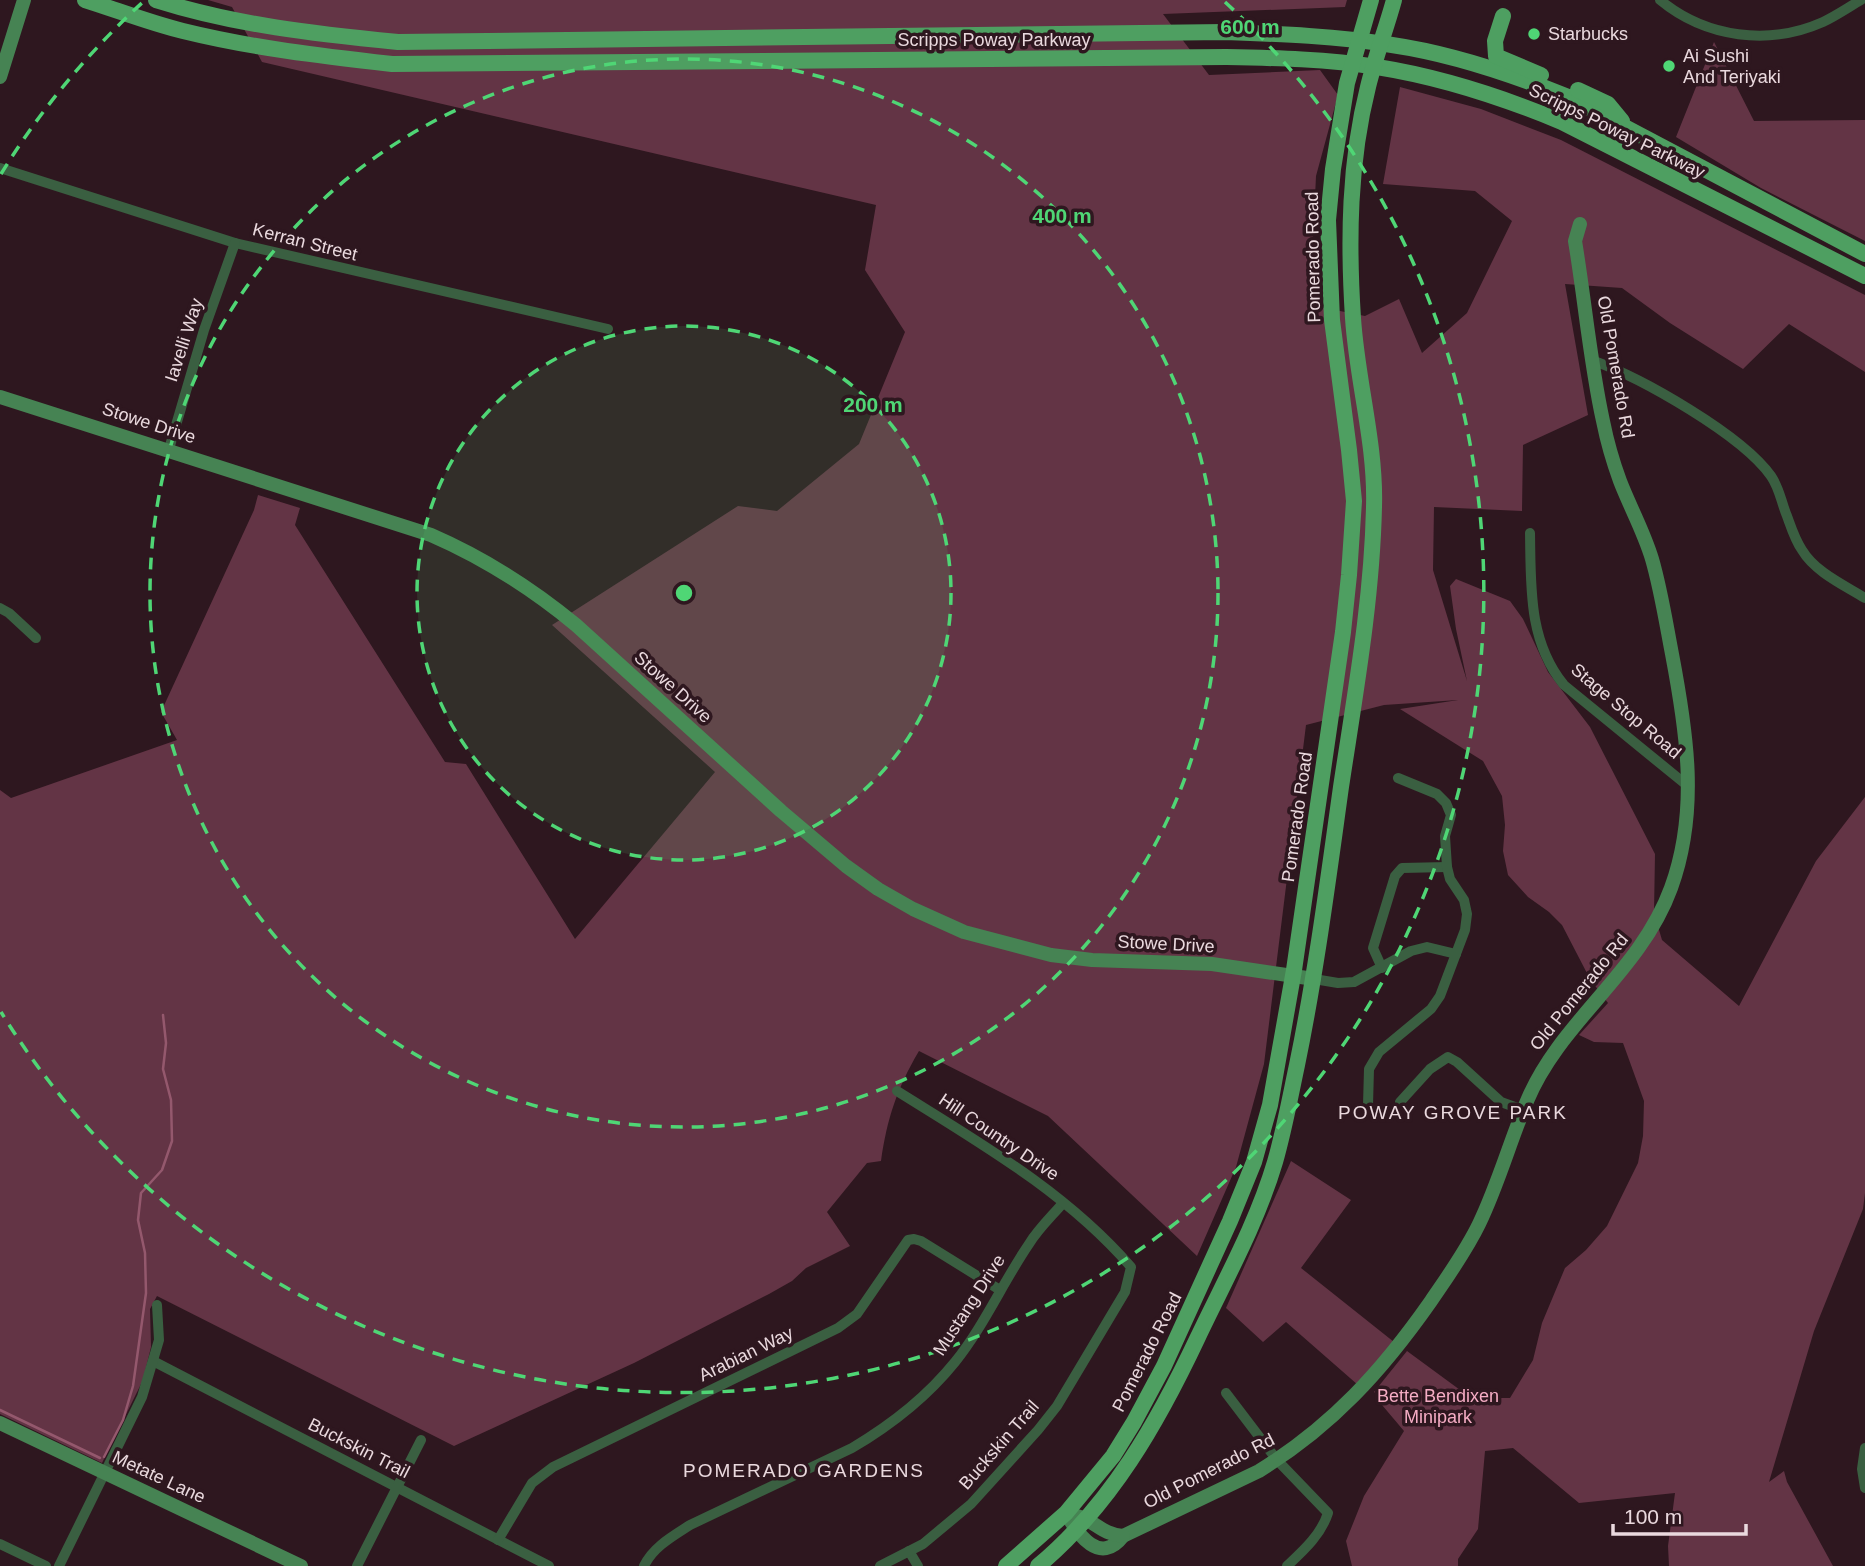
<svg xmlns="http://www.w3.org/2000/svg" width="1865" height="1566" font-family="Arial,sans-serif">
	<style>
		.green { fill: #633445 }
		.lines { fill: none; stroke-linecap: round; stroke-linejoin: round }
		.stream { stroke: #94586d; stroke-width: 2.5 }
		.street { stroke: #3a5f41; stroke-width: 10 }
		.secondary { stroke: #468353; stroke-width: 14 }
		.primary { stroke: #4e9f61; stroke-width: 16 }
		.ring { fill: none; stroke: #4fd675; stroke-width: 3.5; stroke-dasharray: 12 9 }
		.poi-dot { fill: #4fd675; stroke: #2e171f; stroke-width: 2.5 }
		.labels { text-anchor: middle; stroke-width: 7; stroke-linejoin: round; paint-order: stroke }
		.poi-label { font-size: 18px; fill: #ead9de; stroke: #2e171f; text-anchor: start }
		.street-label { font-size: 18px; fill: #ead9de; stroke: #2e171f }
		.park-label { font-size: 18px; fill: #f5acc4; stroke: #2e171f }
		.neighbourhood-label { font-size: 19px; letter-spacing: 2px; fill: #ead9de; stroke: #2e171f }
		.centre { fill: #4fd675; stroke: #2e171f; stroke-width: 3.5 }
		.ring-label { font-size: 21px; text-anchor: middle; font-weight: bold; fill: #4fd675; stroke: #2e171f; stroke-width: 7; stroke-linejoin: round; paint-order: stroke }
	</style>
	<rect width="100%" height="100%" fill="#2e171f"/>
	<g class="green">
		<path d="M208,0H1347L1345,7L1163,14L1209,75L1320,70L1338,95L1316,176L1310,305L1365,316L1399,299L1422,353L1467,313L1512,221L1475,191L1383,184L1400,87L1481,109L1561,140L1865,295V372L1789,324L1743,369L1670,323L1622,288L1565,284L1588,415L1523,445L1522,511L1434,507L1433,570L1467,681L1456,629L1450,586L1456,579L1510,601L1523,619L1548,672L1590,727L1655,854L1654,913L1662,940L1739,1006L1816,861L1865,797V1193L1863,1209L1814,1331L1769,1482L1784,1471L1787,1482L1833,1566H1669L1668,1546L1675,1493L1579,1503L1513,1448L1485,1451L1478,1529L1458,1559V1566H1352L1346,1541L1364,1496L1404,1431L1382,1405L1385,1400L1374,1392L1407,1351L1471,1398H1510L1533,1360L1542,1323L1565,1268L1586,1250L1607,1226L1638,1163L1643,1136L1644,1101L1623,1043L1594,1042L1579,1035L1608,1003L1590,979L1562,925L1549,912L1528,897L1508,875L1503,851L1505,825L1502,796L1483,761L1400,709L1458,700L1384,705L1306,725L1264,1064L1236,1167L1197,1256L1048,1116L919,1051C897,1088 887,1119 881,1161L867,1163L827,1212L850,1246L806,1268L792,1281L769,1294L634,1363L454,1446L157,1296L150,1309L151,1347L143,1380L102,1463L0,1414V790L11,798L177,740L161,712L254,510L258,495L300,508L295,525L445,762L466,764L575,939L715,772L552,625L738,506L777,511L859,444L905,332L865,270L876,205L262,62L232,7Z"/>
		<path d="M1714,42L1754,121L1865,120V241L1761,188L1676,137Z"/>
		<path d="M1291,1161L1351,1200L1301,1268L1394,1342L1358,1385L1286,1322L1263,1342L1226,1308Z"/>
	</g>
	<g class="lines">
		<g class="stream">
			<path d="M0,1410L100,1458"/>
			<path d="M104,1457L123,1420L133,1386L146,1293L145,1253L138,1220L141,1193L162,1170L172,1141L171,1100L163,1069L166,1043L163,1015"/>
		</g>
		<g class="street">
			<path d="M1660,0C1706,38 1769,46 1823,22C1836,16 1849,7 1861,0"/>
			<path d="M0,168L235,243L608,329"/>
			<path d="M1594,361C1642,378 1742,435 1771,476C1780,489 1781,502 1787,516C1791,527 1795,540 1802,550C1815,572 1844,585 1865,598"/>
			<path d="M169,449L204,330L235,243"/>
			<path d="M1530,533C1531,586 1528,641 1564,685L1689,787"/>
			<path d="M0,608L9,613L36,638"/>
			<path d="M1382,968L1373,948L1395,876L1402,868L1447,867"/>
			<path d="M1314,979L1338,983L1354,982L1411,951L1427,947L1456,954"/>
			<path d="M1400,1102L1430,1069L1448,1057L1457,1062L1501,1102L1523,1110"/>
			<path d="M1368,1105L1369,1069L1379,1052L1431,1009L1440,996L1465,930L1467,914L1464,900L1450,879L1447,867L1445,836L1451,815L1446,803L1437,794L1398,778"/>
			<path d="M153,1361L549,1566"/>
			<path d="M1226,1393L1277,1460L1328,1513C1321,1535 1303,1551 1287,1566"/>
			<path d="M1865,1448L1862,1469L1865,1488"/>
			<path d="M498,1540L532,1483L553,1467L838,1328L857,1314L908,1240L914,1239L921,1241L1000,1290"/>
			<path d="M0,1544L46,1566"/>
			<path d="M909,1551L918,1566"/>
			<path d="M59,1566L142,1397L159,1340L157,1305"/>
			<path d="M357,1566L421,1440"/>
			<path d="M644,1566C653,1547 673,1536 690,1525L852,1448C891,1425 926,1398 955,1362C984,1326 1003,1282 1029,1244C1038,1229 1052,1216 1063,1203"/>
			<path d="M880,1566L923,1544L971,1504L1038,1430L1057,1406L1125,1292L1131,1267C1066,1192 980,1143 897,1091"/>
		</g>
		<g class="secondary">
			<path d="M0,77L24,0"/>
			<path d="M0,397L431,535C484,558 531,588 576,625L781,811L846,866L878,889L913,909L964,932L1051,955L1092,960L1212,964L1314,979"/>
			<path d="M0,1423L301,1566"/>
			<path d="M1066,1513C1078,1535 1100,1566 1123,1536L1259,1471C1332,1426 1382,1371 1431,1301C1448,1276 1466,1251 1479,1224C1498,1185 1510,1141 1527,1101C1560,1021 1640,973 1671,888C1699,811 1687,733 1672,654C1666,623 1661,590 1652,559C1644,532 1630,507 1620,481C1613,462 1607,441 1603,421C1590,362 1585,301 1575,241L1580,224"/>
			<path d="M1077,1516C1096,1521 1101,1534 1123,1536"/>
		</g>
		<g class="primary">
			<path d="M85,0C117,10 150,23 183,31C252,48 321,56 392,64L1226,57C1276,58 1327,59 1377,67C1440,77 1502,97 1562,122L1865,276"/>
			<path d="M156,0C235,25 316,34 398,42L1225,32C1281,34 1337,36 1392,45C1453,54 1512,74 1568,97L1865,254"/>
			<path d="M1503,16L1495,41L1496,56L1541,75"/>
			<path d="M1578,90L1608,104L1622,121"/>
			<path d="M1006,1566L1066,1513L1113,1456L1134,1422L1164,1366L1230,1221L1254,1162L1270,1105L1294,970L1343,632L1349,575L1354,501L1349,450L1332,320L1328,220L1333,169L1347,83L1371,0"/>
			<path d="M1038,1566C1111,1505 1158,1422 1198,1337C1225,1280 1257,1223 1275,1162C1284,1131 1290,1098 1297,1065C1316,973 1328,880 1341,787C1355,694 1372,601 1374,507C1376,444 1357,381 1353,318C1348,241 1349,162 1368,87C1375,58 1386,29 1394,0"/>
		</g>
	</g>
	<circle cx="684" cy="593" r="267" fill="#4fd675" fill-opacity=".12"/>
	<g class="ring">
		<circle cx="684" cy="593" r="267"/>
		<circle cx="684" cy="593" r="534"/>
		<path d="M1 174A801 801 0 0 1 143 2M1225 2A801 801 0 1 1 1 1012"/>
	</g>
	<g class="poi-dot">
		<circle cx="1534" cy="34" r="7"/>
		<circle cx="1669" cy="66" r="7"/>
	</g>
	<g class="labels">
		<g class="poi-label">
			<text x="1548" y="40">Starbucks</text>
			<text x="1683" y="62">Ai Sushi<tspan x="1683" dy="21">And Teriyaki</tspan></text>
		</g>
		<g class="street-label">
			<text x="994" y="46">Scripps Poway Parkway</text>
			<text transform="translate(1617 131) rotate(26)" y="6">Scripps Poway Parkway</text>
			<text transform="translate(305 242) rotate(14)" y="6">Kerran Street</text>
			<text transform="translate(1313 257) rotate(-91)" y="6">Pomerado Road</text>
			<text transform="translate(184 340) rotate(-72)" y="6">Iavelli Way</text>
			<text transform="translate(1616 367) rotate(80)" y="6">Old Pomerado Rd</text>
			<text transform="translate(149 423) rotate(18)" y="6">Stowe Drive</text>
			<text transform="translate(673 687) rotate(42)" y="6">Stowe Drive</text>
			<text transform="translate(1626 711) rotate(40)" y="6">Stage Stop Road</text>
			<text transform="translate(1297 817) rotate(-82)" y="6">Pomerado Road</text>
			<text transform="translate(1166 944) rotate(3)" y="6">Stowe Drive</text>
			<text transform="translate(1579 992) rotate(-51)" y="6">Old Pomerado Rd</text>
			<text transform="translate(999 1137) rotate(34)" y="6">Hill Country Drive</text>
			<text transform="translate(969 1305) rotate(-57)" y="6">Mustang Drive</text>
			<text transform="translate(1147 1352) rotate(-63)" y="6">Pomerado Road</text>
			<text transform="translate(746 1354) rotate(-26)" y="6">Arabian Way</text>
			<text transform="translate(999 1445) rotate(-49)" y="6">Buckskin Trail</text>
			<text transform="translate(359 1448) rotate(27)" y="6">Buckskin Trail</text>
			<text transform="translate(1209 1471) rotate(-27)" y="6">Old Pomerado Rd</text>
			<text transform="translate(159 1477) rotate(25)" y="6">Metate Lane</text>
		</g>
		<g class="park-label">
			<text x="1438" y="1402">Bette Bendixen<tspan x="1438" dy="21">Minipark</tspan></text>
		</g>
		<g class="neighbourhood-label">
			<text x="1453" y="1119">POWAY GROVE PARK</text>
			<text x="804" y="1477">POMERADO GARDENS</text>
		</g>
	</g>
	<circle cx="684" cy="593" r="10" class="centre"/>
	<g class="ring-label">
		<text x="1250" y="34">600 m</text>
		<text x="1062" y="223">400 m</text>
		<text x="873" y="412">200 m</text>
	</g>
	<path d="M1613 1524v10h133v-10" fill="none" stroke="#ead9de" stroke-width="3.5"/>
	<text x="1624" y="1524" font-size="21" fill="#ead9de" stroke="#2e171f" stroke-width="5" paint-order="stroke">100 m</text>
</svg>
